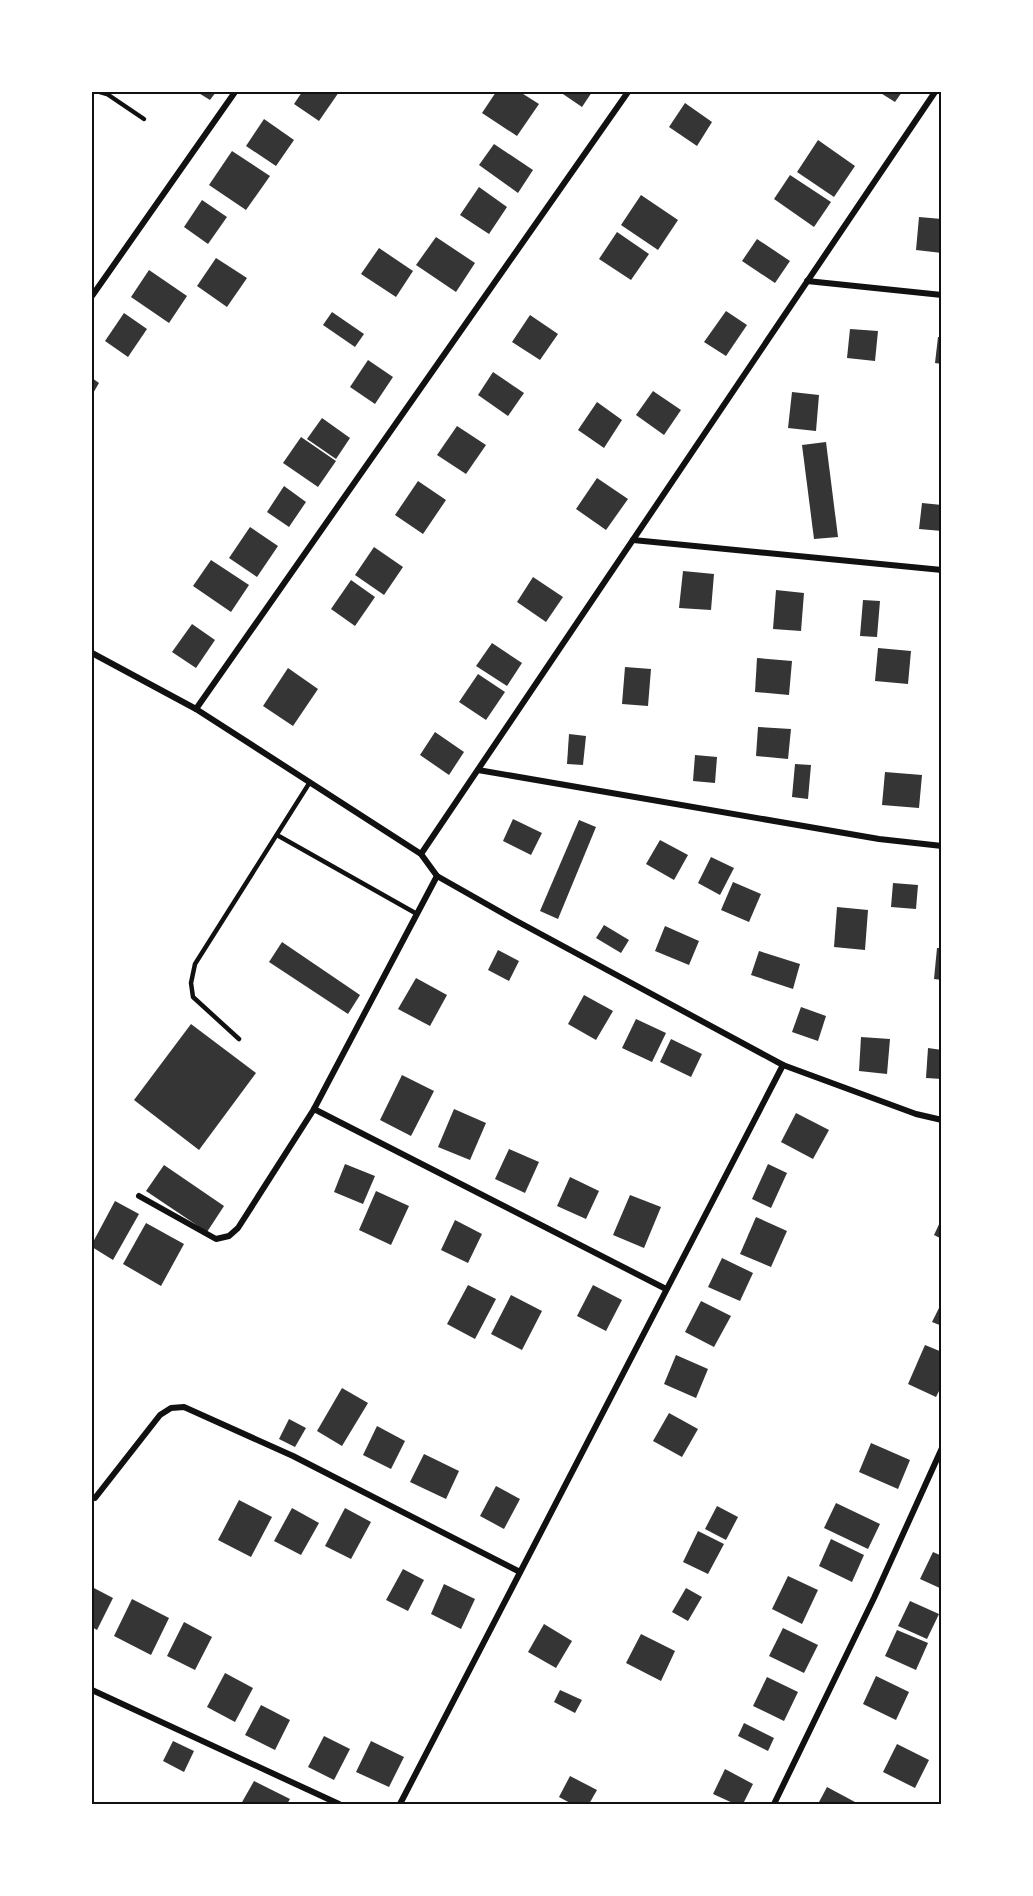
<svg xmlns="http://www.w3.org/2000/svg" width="1033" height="1896" font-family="'PT Sans',sans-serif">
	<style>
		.building { fill: #353535 }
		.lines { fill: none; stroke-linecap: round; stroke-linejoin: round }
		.service { stroke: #111; stroke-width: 4.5 }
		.minor { stroke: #111; stroke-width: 6 }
		.neatline { fill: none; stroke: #111; stroke-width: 2 }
	</style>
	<rect width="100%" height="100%" fill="#fff"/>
	<g class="building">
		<path d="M197,92H216L210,100Z"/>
		<path d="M302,92H339L319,121L294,104Z"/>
		<path d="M496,92H520L539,104L517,136L482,113Z"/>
		<path d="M560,92H592L582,107Z"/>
		<path d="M879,92H902L895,102Z"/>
		<path d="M685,103L712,122L697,146L669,127Z"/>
		<path d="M264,119L294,140L276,166L246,146Z"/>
		<path d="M818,140L855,166L834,197L797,172Z"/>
		<path d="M494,144L533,170L518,193L479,165Z"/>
		<path d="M232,151L270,176L246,210L209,185Z"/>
		<path d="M790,175L831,202L814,227L774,199Z"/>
		<path d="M479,187L507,207L489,234L460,215Z"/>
		<path d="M641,195L678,220L658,250L621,225Z"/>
		<path d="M202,200L227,217L208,244L184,227Z"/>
		<path d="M919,217L942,219V253L916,250Z"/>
		<path d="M617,232L649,254L631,280L599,259Z"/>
		<path d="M436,237L475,263L456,292L416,265Z"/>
		<path d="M757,239L790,261L775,283L742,261Z"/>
		<path d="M379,248L413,271L396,297L361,274Z"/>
		<path d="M216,258L247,278L227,307L197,286Z"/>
		<path d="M149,270L187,296L169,323L131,297Z"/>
		<path d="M726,311L747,325L726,356L704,342Z"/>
		<path d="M332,312L364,334L355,347L323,325Z"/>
		<path d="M124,313L147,329L128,357L105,341Z"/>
		<path d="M530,315L558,334L540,360L512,342Z"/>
		<path d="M850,329L878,331L875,361L847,358Z"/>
		<path d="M938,337H942V364L935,363Z"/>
		<path d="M368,360L393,377L375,404L350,387Z"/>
		<path d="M493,372L524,393L508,416L478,395Z"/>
		<path d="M92,378L99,383L92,395Z"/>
		<path d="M653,391L681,410L664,435L636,415Z"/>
		<path d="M792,392L819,395L816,431L788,428Z"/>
		<path d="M597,402L622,420L604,448L578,430Z"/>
		<path d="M322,418L350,438L336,459L307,439Z"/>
		<path d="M457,426L486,445L466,474L437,455Z"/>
		<path d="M301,437L336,461L318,487L283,463Z"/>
		<path d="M826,442L838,537L814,539L802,445Z"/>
		<path d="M597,478L628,499L606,530L576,509Z"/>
		<path d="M418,481L446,500L423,534L395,515Z"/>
		<path d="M284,486L306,502L289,527L267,512Z"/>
		<path d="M922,503L942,505V531L919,529Z"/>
		<path d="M250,527L278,546L257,577L229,558Z"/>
		<path d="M374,547L403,567L384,595L355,575Z"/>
		<path d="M211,560L249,585L231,612L193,586Z"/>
		<path d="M683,571L714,574L711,610L679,608Z"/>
		<path d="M533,577L563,597L546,622L517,602Z"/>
		<path d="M351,580L375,597L355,626L331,609Z"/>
		<path d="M776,590L804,593L801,631L773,629Z"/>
		<path d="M863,600L880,601L877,637L860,636Z"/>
		<path d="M192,624L215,640L196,668L172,652Z"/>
		<path d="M492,643L522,663L507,686L476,666Z"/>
		<path d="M878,648L911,651L908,684L875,681Z"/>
		<path d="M757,658L792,661L789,695L755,692Z"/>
		<path d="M625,667L651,669L648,706L622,704Z"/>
		<path d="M288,668L318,689L293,726L263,706Z"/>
		<path d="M478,674L505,692L486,720L459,702Z"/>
		<path d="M758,727L791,729L788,759L756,756Z"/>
		<path d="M435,732L464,752L449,775L420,755Z"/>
		<path d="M569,734L586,736L583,765L567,764Z"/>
		<path d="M695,755L717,757L715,783L693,781Z"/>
		<path d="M795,764L811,765L808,799L792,797Z"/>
		<path d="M885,772L922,775L919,808L882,805Z"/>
		<path d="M513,819L542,833L531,855L503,841Z"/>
		<path d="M579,820L596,827L558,919L540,911Z"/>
		<path d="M660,840L688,855L674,880L646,864Z"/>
		<path d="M711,857L734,868L720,895L698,883Z"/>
		<path d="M733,882L761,894L749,922L721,910Z"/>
		<path d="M893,883L918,885L916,909L891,907Z"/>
		<path d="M837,907L868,910L865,950L834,947Z"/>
		<path d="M604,925L629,940L621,953L596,938Z"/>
		<path d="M665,926L699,941L689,965L655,951Z"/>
		<path d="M282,942L360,995L348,1014L269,962Z"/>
		<path d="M937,948H942V980L934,979Z"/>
		<path d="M498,950L519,961L509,981L488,970Z"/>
		<path d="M759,951L800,964L793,989L751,975Z"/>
		<path d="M416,978L447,995L430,1026L398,1009Z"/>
		<path d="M584,995L613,1011L596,1040L568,1024Z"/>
		<path d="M801,1007L826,1016L818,1041L792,1032Z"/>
		<path d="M636,1019L666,1033L652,1062L622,1048Z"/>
		<path d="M191,1024L256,1073L199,1150L134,1100Z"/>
		<path d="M861,1037L890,1039L887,1074L859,1071Z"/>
		<path d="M671,1039L702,1054L691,1077L660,1062Z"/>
		<path d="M928,1048L942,1050V1079L926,1078Z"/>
		<path d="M402,1075L434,1091L411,1136L380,1120Z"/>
		<path d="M454,1109L486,1123L470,1160L438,1147Z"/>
		<path d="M796,1113L829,1130L813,1159L781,1142Z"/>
		<path d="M509,1149L539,1162L525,1193L495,1179Z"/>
		<path d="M345,1164L375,1176L363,1204L334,1192Z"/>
		<path d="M768,1164L787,1173L771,1208L752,1199Z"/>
		<path d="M164,1165L224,1206L207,1232L146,1191Z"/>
		<path d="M570,1177L599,1191L586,1219L557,1206Z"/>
		<path d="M376,1191L409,1206L391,1245L359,1230Z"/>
		<path d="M630,1195L661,1207L644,1248L613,1235Z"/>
		<path d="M115,1201L139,1214L113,1260L92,1247V1244Z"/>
		<path d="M756,1217L787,1231L771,1267L740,1254Z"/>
		<path d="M942,1218V1239L934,1235Z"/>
		<path d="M455,1220L482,1234L468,1263L441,1250Z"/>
		<path d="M146,1223L184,1244L161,1286L123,1264Z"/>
		<path d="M722,1258L753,1273L740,1301L708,1287Z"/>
		<path d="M468,1285L496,1299L475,1339L447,1324Z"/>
		<path d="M593,1285L622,1300L606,1331L577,1316Z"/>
		<path d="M511,1295L542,1311L522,1350L491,1334Z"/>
		<path d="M701,1301L731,1316L714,1347L685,1332Z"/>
		<path d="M942,1302V1326L932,1322Z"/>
		<path d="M925,1345L942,1352V1385L936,1397L908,1384Z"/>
		<path d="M676,1355L708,1369L696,1398L664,1384Z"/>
		<path d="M342,1388L368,1403L342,1446L317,1431Z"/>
		<path d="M669,1413L698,1429L682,1457L653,1441Z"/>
		<path d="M289,1419L306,1428L295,1447L279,1439Z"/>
		<path d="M377,1426L405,1441L391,1469L363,1455Z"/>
		<path d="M871,1443L910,1460L898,1489L859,1472Z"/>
		<path d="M424,1454L459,1471L446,1499L410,1482Z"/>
		<path d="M496,1486L520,1499L504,1529L480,1516Z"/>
		<path d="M239,1500L272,1517L251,1557L218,1540Z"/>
		<path d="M836,1503L880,1524L868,1549L824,1528Z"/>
		<path d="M717,1506L738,1517L726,1540L705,1529Z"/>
		<path d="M292,1508L319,1523L301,1555L274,1541Z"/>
		<path d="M345,1508L371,1522L351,1559L325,1546Z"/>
		<path d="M698,1531L724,1544L708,1574L683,1562Z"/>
		<path d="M831,1539L864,1555L852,1582L819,1566Z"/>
		<path d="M933,1552L942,1556V1589L920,1579Z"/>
		<path d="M403,1569L424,1580L408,1611L386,1600Z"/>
		<path d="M788,1576L818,1590L802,1624L772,1609Z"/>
		<path d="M444,1584L475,1599L461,1629L431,1614Z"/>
		<path d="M92,1587L113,1598L97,1630L92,1627Z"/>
		<path d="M686,1588L702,1597L688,1621L672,1612Z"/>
		<path d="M132,1599L169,1618L151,1655L114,1636Z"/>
		<path d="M910,1601L939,1614L927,1639L898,1626Z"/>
		<path d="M184,1622L212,1637L195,1670L167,1656Z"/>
		<path d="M544,1624L572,1641L556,1668L528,1652Z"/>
		<path d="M783,1628L818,1645L804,1673L769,1656Z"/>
		<path d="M897,1630L928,1643L916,1670L885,1656Z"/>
		<path d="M641,1634L675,1651L661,1681L626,1663Z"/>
		<path d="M225,1673L253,1688L235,1722L207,1707Z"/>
		<path d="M876,1676L909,1692L896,1720L863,1704Z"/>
		<path d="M767,1677L798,1692L784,1721L753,1706Z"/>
		<path d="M560,1690L582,1700L575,1713L554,1702Z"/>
		<path d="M261,1705L290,1720L275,1750L245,1735Z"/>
		<path d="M744,1723L774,1738L768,1751L738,1736Z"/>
		<path d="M324,1736L350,1749L334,1780L308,1767Z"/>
		<path d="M173,1741L194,1751L184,1772L163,1761Z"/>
		<path d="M371,1741L404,1757L389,1787L356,1772Z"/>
		<path d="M897,1744L929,1760L915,1788L883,1772Z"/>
		<path d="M725,1769L753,1784L743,1804H735L713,1794Z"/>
		<path d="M570,1776L597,1790L589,1804H572L559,1797Z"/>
		<path d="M254,1781L290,1799L287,1804H241Z"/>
		<path d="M827,1787L855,1802L853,1804H818Z"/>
	</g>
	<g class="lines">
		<g class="service">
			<path d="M100,92L107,94L144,119"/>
			<path d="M277,835L417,914"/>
			<path d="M239,1039L193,997L191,983L195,964L310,782"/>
		</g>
		<g class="minor">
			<path d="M807,281L942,295"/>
			<path d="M92,296L235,92"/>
			<path d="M633,540L942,570"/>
			<path d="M92,653L196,709L421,854L437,876L511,918L783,1065L916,1114L942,1120"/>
			<path d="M196,709L628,92"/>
			<path d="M478,770L879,839L942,846"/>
			<path d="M421,854L935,92"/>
			<path d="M437,876L314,1109L666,1289"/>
			<path d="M139,1196L216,1239L229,1236L238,1228L314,1109"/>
			<path d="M92,1497L95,1498L160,1415L171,1408L184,1407L293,1456L520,1572"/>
			<path d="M92,1690L339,1804"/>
			<path d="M400,1804L783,1065"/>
			<path d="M774,1804L874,1598L942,1448"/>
		</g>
	</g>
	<rect width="1033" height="1896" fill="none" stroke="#ffffff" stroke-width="186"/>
	<rect x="93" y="93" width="847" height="1710" class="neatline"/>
</svg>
